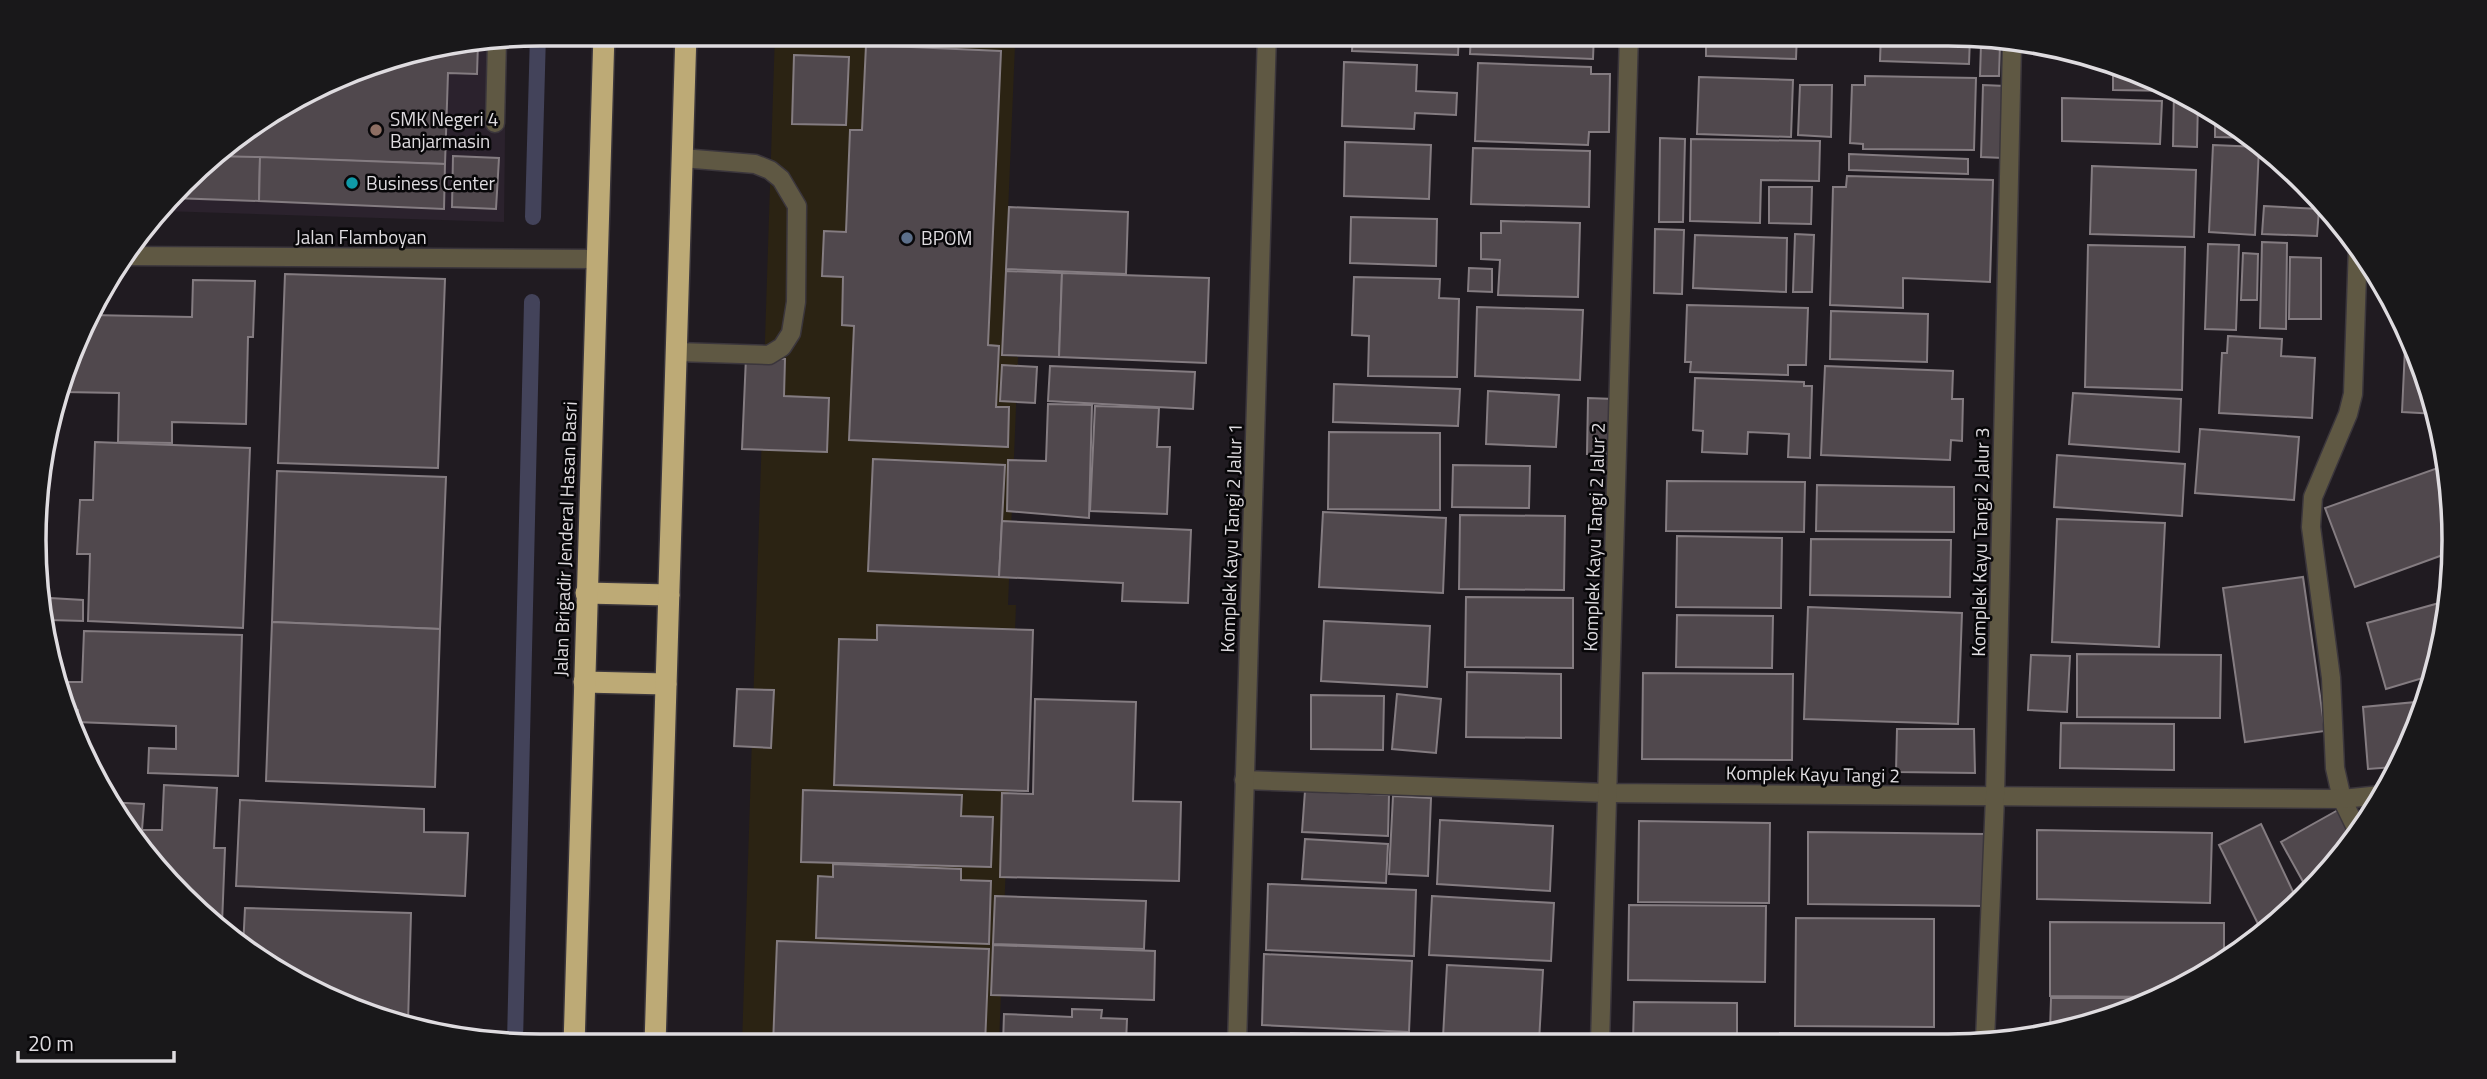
<svg xmlns="http://www.w3.org/2000/svg" width="2487" height="1079" font-family="'Titillium Web',sans-serif">
	<style>
		.commercial { fill: #2b2313 }
		.built { fill: #2b222d }
		.lines { fill: none; stroke-linecap: round; stroke-linejoin: round }
		.stream { stroke: #43435a; stroke-width: 16 }
		.building { fill: #50484d; stroke: #847c81; stroke-width: 2 }
		.minor-casing { stroke: #3b363c; stroke-width: 21 }
		.highway-casing { stroke: #3b363c; stroke-width: 24 }
		.minor { stroke: #5f5843; stroke-width: 18 }
		.highway { stroke: #bdaa76; stroke-width: 21 }
		.education-dot { fill: #8d6e63; stroke: #080709; stroke-width: 2.5 }
		.culture-dot { fill: #0f9aa8; stroke: #080709; stroke-width: 2.5 }
		.service-dot { fill: #5c6f8a; stroke: #080709; stroke-width: 2.5 }
		.labels { text-anchor: middle; stroke-width: 5; stroke-linejoin: round; paint-order: stroke }
		.poi-label { font-size: 19px; fill: #dfdce0; stroke: #080709; text-anchor: start }
		.street-label { font-size: 19px; fill: #dfdce0; stroke: #080709 }
		.rim { fill: none; stroke: #dfdce0; stroke-width: 3.5 }
	</style>
	<rect width="100%" height="100%" fill="#201b21"/>
	<path class="commercial" d="M775,33H1035V46L1015,45L1002,356L1018,357L1008,605H1016L999,1044L742,1045Z"/>
	<path class="built" d="M506,39L504,222L163,211L206,159L287,101L376,60Z"/>
	<g class="lines">
		<g class="stream">
			<path d="M533,217L538,34"/>
			<path d="M515,1042L532,302"/>
		</g>
	</g>
	<g class="building">
		<path d="M1353,33H1459L1458,55L1352,51Z"/>
		<path d="M1471,33H1594L1593,59L1470,54Z"/>
		<path d="M1667,33H1698V37L1667,36Z"/>
		<path d="M1706,33H1797L1796,59L1706,56Z"/>
		<path d="M1881,33H1948L1970,37L1969,64L1880,61Z"/>
		<path d="M478,43L477,74L448,73L445,164L210,156L287,101L376,60Z"/>
		<path d="M1981,44H2000L1999,76H1980Z"/>
		<path d="M866,45L1001,51L988,345L999,346L996,407H1009L1008,447L849,440L854,326L842,325L843,277L822,276L824,231L846,232L850,130H862Z"/>
		<path d="M794,55L849,57L846,125L792,124Z"/>
		<path d="M1344,62L1417,65L1416,91L1457,93L1456,115L1415,113L1414,129L1342,126Z"/>
		<path d="M1478,63L1591,67V74H1610L1609,132H1589L1588,145L1475,141Z"/>
		<path d="M2113,66H2123L2198,100L2197,147L2173,146L2174,91L2113,90Z"/>
		<path d="M1865,76L1976,78L1974,150L1863,149V144L1850,143L1852,85H1865Z"/>
		<path d="M1699,77L1793,80L1791,137L1697,134Z"/>
		<path d="M1800,85H1832L1831,137L1798,135Z"/>
		<path d="M1983,85L2005,86L2003,158L1981,157Z"/>
		<path d="M2062,98L2162,101L2160,144L2062,141Z"/>
		<path d="M2215,112L2252,138L2215,137Z"/>
		<path d="M1660,138L1685,139L1683,222H1659Z"/>
		<path d="M1691,139L1820,141L1819,181L1761,180L1760,223L1690,221Z"/>
		<path d="M1345,142L1431,145L1429,199L1344,196Z"/>
		<path d="M2213,145L2259,147L2255,235L2209,232Z"/>
		<path d="M1473,148L1590,151L1589,207L1471,204Z"/>
		<path d="M1849,154L1968,159V174L1849,170Z"/>
		<path d="M210,156L260,157L259,201L173,198Z"/>
		<path d="M453,156L499,158L496,209L452,207Z"/>
		<path d="M260,157L445,164L444,209L259,201Z"/>
		<path d="M2092,166L2196,170L2194,237L2090,234Z"/>
		<path d="M1847,176L1993,180L1990,282L1903,278V308L1830,305L1833,187H1846Z"/>
		<path d="M1769,187H1812L1811,224L1769,223Z"/>
		<path d="M2264,206L2319,209L2317,236L2262,234Z"/>
		<path d="M1009,207L1128,212L1126,274L1006,269Z"/>
		<path d="M1351,217L1437,219L1436,266L1350,263Z"/>
		<path d="M1501,221L1580,223L1578,297L1498,295L1500,260L1481,259V233H1501Z"/>
		<path d="M1655,229L1684,230L1682,294L1654,293Z"/>
		<path d="M1795,234L1814,235L1812,292H1793Z"/>
		<path d="M1695,235L1787,238L1786,292L1693,288Z"/>
		<path d="M2262,242L2287,243L2286,329L2260,328Z"/>
		<path d="M2208,244L2239,245L2236,330L2205,329Z"/>
		<path d="M2088,245L2185,247L2182,390L2085,387Z"/>
		<path d="M2243,253L2258,254L2257,300H2241Z"/>
		<path d="M2290,257L2321,258V319H2289Z"/>
		<path d="M1469,268L1492,269V292L1468,291Z"/>
		<path d="M1006,271L1062,273L1059,357L1002,355Z"/>
		<path d="M1062,273L1209,278L1206,363L1059,357Z"/>
		<path d="M285,274L445,279L438,468L278,463Z"/>
		<path d="M1354,277L1440,279L1439,298L1459,299L1457,377L1368,376L1369,336L1352,335Z"/>
		<path d="M193,280L255,281L253,337H248L246,424L172,422V443L118,442L119,393L65,392L66,381L90,315L192,317Z"/>
		<path d="M1687,305L1808,308L1806,365H1788V375L1690,372L1691,362H1685Z"/>
		<path d="M1477,307L1583,310L1580,380L1475,376Z"/>
		<path d="M1831,311L1928,314L1927,362L1830,359Z"/>
		<path d="M2406,327L2437,409V414L2402,412Z"/>
		<path d="M2228,336L2282,339L2281,356L2315,358L2312,418L2219,413L2222,353H2227Z"/>
		<path d="M746,357L785,359L784,396L829,398L827,452L742,449Z"/>
		<path d="M1002,365L1037,367L1035,403L1000,401Z"/>
		<path d="M1050,366L1195,372L1193,409L1048,401Z"/>
		<path d="M1825,366L1953,371L1952,399H1963L1962,441L1951,440L1950,460L1821,455Z"/>
		<path d="M1695,378L1804,382V386H1812L1810,458L1788,457L1789,434L1748,432L1747,454L1702,452L1703,431L1693,430Z"/>
		<path d="M1334,384L1460,389L1458,426L1333,422Z"/>
		<path d="M1488,391L1559,395L1556,447L1486,444Z"/>
		<path d="M2073,393L2181,399L2179,452L2069,444Z"/>
		<path d="M1588,398L1614,399L1612,454H1587Z"/>
		<path d="M1048,404L1092,405L1089,518L1007,511L1008,460L1046,461Z"/>
		<path d="M1095,406L1159,408L1157,447H1170L1167,514L1090,511Z"/>
		<path d="M2200,429L2299,437L2294,500L2195,493Z"/>
		<path d="M1329,432L1440,433V510L1328,509Z"/>
		<path d="M95,442L250,448L243,628L88,621L90,554H77L80,500H93Z"/>
		<path d="M2057,455L2185,464L2182,516L2054,507Z"/>
		<path d="M873,459L1005,465L999,577L868,571Z"/>
		<path d="M1453,465L1530,466L1529,508L1452,507Z"/>
		<path d="M2446,465L2453,507L2451,552L2355,587L2325,508Z"/>
		<path d="M277,471L446,477L440,629L272,622Z"/>
		<path d="M1667,481L1805,482L1804,532L1666,531Z"/>
		<path d="M1817,485L1954,487V532L1816,531Z"/>
		<path d="M1323,512L1446,518L1443,593L1319,587Z"/>
		<path d="M1460,515L1565,516L1564,590L1459,589Z"/>
		<path d="M2057,519L2165,523L2159,647L2052,642Z"/>
		<path d="M1002,521L1191,530L1188,603L1122,601L1123,583L999,577Z"/>
		<path d="M1677,536L1782,538L1781,608L1676,607Z"/>
		<path d="M1811,539L1951,540L1950,597L1810,595Z"/>
		<path d="M2303,577L2325,731L2245,742L2223,588Z"/>
		<path d="M1466,597L1573,598V668L1465,667Z"/>
		<path d="M50,598L83,600V621L50,620Z"/>
		<path d="M2450,600L2433,675L2386,689L2367,623Z"/>
		<path d="M1808,607L1962,613L1958,724L1804,719Z"/>
		<path d="M1677,615L1773,616L1772,668L1676,667Z"/>
		<path d="M1324,621L1430,626L1427,687L1321,681Z"/>
		<path d="M272,622L440,629L435,787L266,781Z"/>
		<path d="M877,625L1033,630L1028,791L834,785L839,639L877,640Z"/>
		<path d="M84,631L242,635L238,776L148,773L149,748L176,749V726L77,722L78,710H70L68,703V682H82Z"/>
		<path d="M2077,654L2221,655L2220,718L2077,717Z"/>
		<path d="M2031,655L2070,656L2067,712L2028,710Z"/>
		<path d="M1467,672L1561,674V738L1466,737Z"/>
		<path d="M1643,673L1793,674L1792,760L1642,759Z"/>
		<path d="M737,689L774,690L771,748L734,746Z"/>
		<path d="M1397,694L1441,699L1436,753L1392,749Z"/>
		<path d="M1311,695L1384,696L1383,750L1311,749Z"/>
		<path d="M1035,699L1136,702L1133,801L1181,802L1179,881L1000,877L1002,793L1033,794Z"/>
		<path d="M2427,701L2395,767L2368,769L2363,707Z"/>
		<path d="M2061,723L2174,724V770L2060,768Z"/>
		<path d="M1897,729H1974L1975,773L1896,772Z"/>
		<path d="M164,785L217,788L214,848H225L222,924H213L159,873L108,802L144,804L142,830H162Z"/>
		<path d="M803,790L962,795L961,816L993,817L991,867L801,862Z"/>
		<path d="M1305,791L1389,795L1388,836L1302,832Z"/>
		<path d="M1393,796L1431,798L1428,876L1389,874Z"/>
		<path d="M240,800L424,809V832L468,833L465,896L236,886Z"/>
		<path d="M2338,810L2353,837L2306,887L2281,842Z"/>
		<path d="M1440,820L1553,826L1550,891L1437,884Z"/>
		<path d="M1639,821L1770,823L1769,903L1638,902Z"/>
		<path d="M2261,824L2296,898L2263,934L2219,845Z"/>
		<path d="M2037,830L2212,833L2210,903L2037,899Z"/>
		<path d="M1808,832L1986,834V906L1808,904Z"/>
		<path d="M1305,839L1388,844L1386,883L1302,879Z"/>
		<path d="M833,864L961,869V880L991,881L989,944L816,938L818,876L833,877Z"/>
		<path d="M1268,884L1416,890L1414,956L1266,950Z"/>
		<path d="M995,896L1146,901L1144,949L993,944Z"/>
		<path d="M1432,896L1554,903L1551,961L1429,955Z"/>
		<path d="M1629,905L1766,906L1765,982L1628,980Z"/>
		<path d="M245,908L411,913L408,1024L376,1019L243,948Z"/>
		<path d="M1796,918L1934,919V1027L1795,1026Z"/>
		<path d="M2050,922L2224,923V959L2160,997L2050,996Z"/>
		<path d="M216,927L234,928V942L231,941Z"/>
		<path d="M777,941L989,949L985,1044L773,1045Z"/>
		<path d="M993,945L1155,951L1154,1000L991,995Z"/>
		<path d="M1264,954L1412,961L1409,1032L1262,1025Z"/>
		<path d="M1447,965L1543,970L1539,1042L1443,1037Z"/>
		<path d="M2051,998H2157L2142,1007L2050,1032Z"/>
		<path d="M1634,1002L1737,1003V1042H1633Z"/>
		<path d="M1072,1009L1102,1010L1101,1018L1127,1019L1126,1044H1003L1004,1014L1072,1017Z"/>
		<path d="M1291,1033L1418,1040V1043L1290,1044Z"/>
		<path d="M1780,1033L1931,1035V1042H1780Z"/>
	</g>
	<g class="lines">
		<g class="minor-casing">
			<g id="minor">
				<path d="M1067,33L1079,34"/>
				<path d="M495,123L497,40"/>
				<path d="M2358,245L2353,394L2348,414L2313,497L2311,527L2331,678L2335,768L2342,799L2358,832"/>
				<path d="M126,256L595,259"/>
				<path d="M677,352L769,355L782,347L791,333L796,302L797,206L781,179L770,170L755,164L682,158"/>
				<path d="M1244,780L1607,793L2342,799L2381,795"/>
				<path d="M1985,1041L1995,797L2012,44"/>
				<path d="M1600,1043L1629,33"/>
				<path d="M1237,1044L1267,33"/>
			</g>
		</g>
		<g class="highway-casing">
			<g id="highway">
				<path d="M586,593L669,595"/>
				<path d="M584,682L666,684"/>
				<path d="M655,1045L686,33"/>
				<path d="M574,1046L604,33"/>
			</g>
		</g>
		<use href="#minor" class="minor"/>
		<use href="#highway" class="highway"/>
	</g>
	<circle class="education-dot" cx="376" cy="130" r="7"/>
	<circle class="culture-dot" cx="352" cy="183" r="7"/>
	<circle class="service-dot" cx="907" cy="238" r="7"/>
	<g class="labels">
		<g class="poi-label">
			<text x="390" y="126">SMK Negeri 4<tspan x="390" dy="22">Banjarmasin</tspan></text>
			<text x="366" y="190">Business Center</text>
			<text x="921" y="245">BPOM</text>
		</g>
		<g class="street-label">
			<text x="361" y="244">Jalan Flamboyan</text>
			<text transform="translate(1594 537) rotate(-88)" y="7">Komplek Kayu Tangi 2 Jalur 2</text>
			<text transform="translate(1231 538) rotate(-88)" y="7">Komplek Kayu Tangi 2 Jalur 1</text>
			<text transform="translate(565 539) rotate(-88)" y="7">Jalan Brigadir Jenderal Hasan Basri</text>
			<text transform="translate(1980 542) rotate(-89)" y="7">Komplek Kayu Tangi 2 Jalur 3</text>
			<text transform="translate(1813 774) rotate(1)" y="7">Komplek Kayu Tangi 2</text>
		</g>
	</g>
	<path d="M0 0H2487V1079H0ZM540 46H1948A494 494 0 0 1 2442 540V540A494 494 0 0 1 1948 1034H540A494 494 0 0 1 46 540V540A494 494 0 0 1 540 46Z" fill="#19181a" fill-rule="evenodd"/>
	<path class="rim" d="M540 46H1948A494 494 0 0 1 2442 540V540A494 494 0 0 1 1948 1034H540A494 494 0 0 1 46 540V540A494 494 0 0 1 540 46Z"/>
	<path d="M18 1051v10h156v-10" fill="none" stroke="#dfdce0" stroke-width="3.5"/>
	<text x="28" y="1051" font-size="21" fill="#dfdce0" stroke="#080709" stroke-width="5" paint-order="stroke">20 m</text>
</svg>
